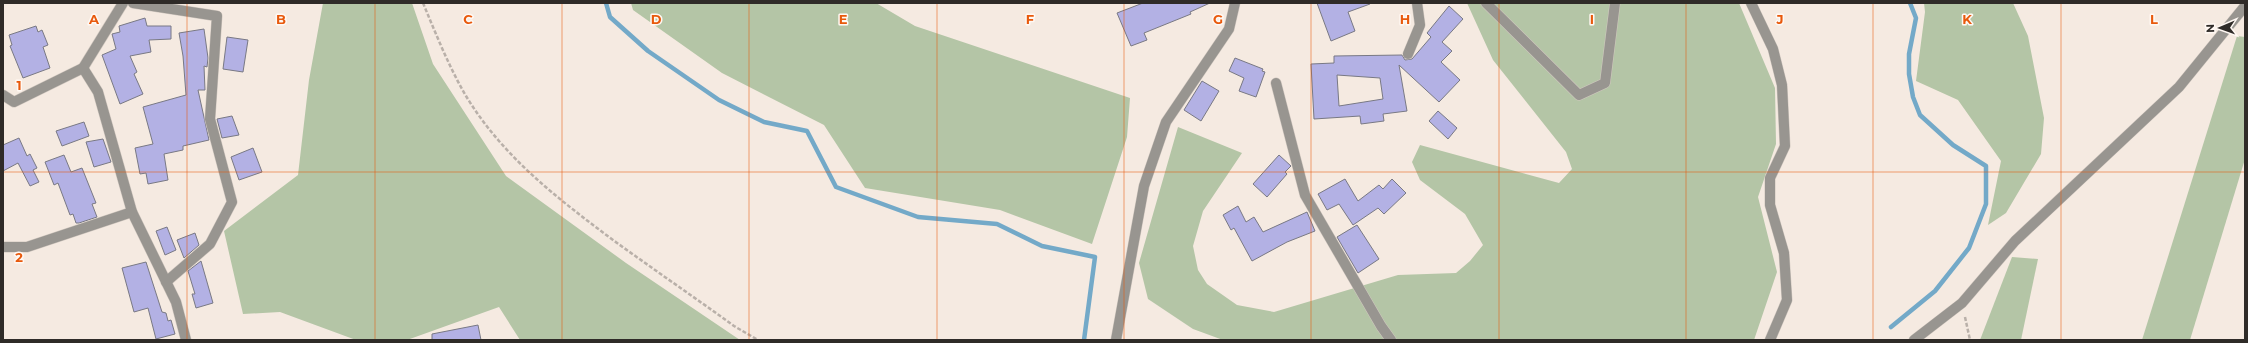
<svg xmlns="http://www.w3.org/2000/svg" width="2248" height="343" font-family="Montserrat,sans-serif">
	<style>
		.green { fill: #b4c5a6 }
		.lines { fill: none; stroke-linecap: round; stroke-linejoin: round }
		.stream { stroke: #73a9c8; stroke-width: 4.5 }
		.building { fill: #b3b1e4; stroke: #797984; fill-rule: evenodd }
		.minor-casing { stroke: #d1c8c0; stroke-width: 11 }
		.path { stroke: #b9b0a9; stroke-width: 2.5; stroke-dasharray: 4 2; stroke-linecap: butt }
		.minor { stroke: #989590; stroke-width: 10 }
		.grid { fill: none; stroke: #e8590c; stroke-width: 1; stroke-opacity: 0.55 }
		.grid-label { font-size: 13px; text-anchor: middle; font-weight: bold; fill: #e8590c; stroke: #fff8f3; stroke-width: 3; stroke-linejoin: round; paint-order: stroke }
	</style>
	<rect width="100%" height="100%" fill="#f5eae1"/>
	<g class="green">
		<path d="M323,3H412L433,64L506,176L626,263L740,340H520L499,307L407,340H356L280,312L243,314L224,231L298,175L309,80Z"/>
		<path d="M631,3H876L915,26L1130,98L1127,137L1092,244L1000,210L865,188L824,125L722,73L633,10Z"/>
		<path d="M1467,3H1739L1775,88L1776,144L1758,197L1777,272L1754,340H1223L1193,329L1148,299L1139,263L1178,127L1242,153L1203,211L1193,246L1198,270L1207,284L1237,305L1274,312L1398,275L1456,273L1470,261L1483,245L1465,214L1420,180L1412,162L1420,145L1559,183L1572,169L1566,152L1493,60Z"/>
		<path d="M1924,3H2013L2028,36L2044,118L2041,154L2006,213L1988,225L2001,161L1958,100L1916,81L1925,12Z"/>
		<path d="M2237,36L2245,37V159L2190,340H2142Z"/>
		<path d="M2012,257L2038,259L2021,340H1980Z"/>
	</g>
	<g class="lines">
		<g class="stream">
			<path d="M606,3L610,17L648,51L719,100L764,122L807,131L836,187L918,217L997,224L1042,246L1095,257L1084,340"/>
			<path d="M1891,327L1935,291L1969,248L1986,204V166L1953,145L1920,115L1913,97L1909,74V54L1916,18L1910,3"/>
		</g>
	</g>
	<g class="building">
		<path d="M1143,3H1210L1190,12L1191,14L1144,33L1147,40L1131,46L1117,13Z"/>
		<path d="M1317,3H1370V4L1348,12L1355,31L1331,41Z"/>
		<path d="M1449,6L1463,19L1442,42L1452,51L1441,62L1460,80L1439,102L1399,65L1407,111L1383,114L1384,121L1361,124L1360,116L1314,119L1311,64L1334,63V56L1402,55L1405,60L1412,59L1431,37L1427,33ZM1337,75L1380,78L1383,99L1339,106Z"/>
		<path d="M145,18L147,26H171V39L149,40L151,52L130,56L137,72L134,74L143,94L120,104L102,55L116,49L112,34L120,32L119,26Z"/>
		<path d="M36,26L38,32L42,30L48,45L43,47L50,68L23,78L10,46L12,45L9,35Z"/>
		<path d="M204,29L208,58L207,67L204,66L205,90H198L209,140L183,146V150L164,154L168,180L148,184L146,173L140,174L135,148L153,144L143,107L186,95L183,56L179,33Z"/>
		<path d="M227,37L248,40L243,72L223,69Z"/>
		<path d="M1235,58L1263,69L1262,71L1265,72L1256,97L1239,91L1244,78L1229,71Z"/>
		<path d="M1202,81L1219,91L1201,121L1184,110Z"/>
		<path d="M1438,111L1457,128L1448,139L1429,121Z"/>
		<path d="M232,116L239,135L222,138L217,119Z"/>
		<path d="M84,122L89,136L62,146L56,131Z"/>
		<path d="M19,138L27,156L30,154L37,168L33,170L39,182L30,186L18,163L3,171V145Z"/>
		<path d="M103,139L111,162L94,167L86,142Z"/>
		<path d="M253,148L262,172L239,180L231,157Z"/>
		<path d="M64,155L71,172L82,168L96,203L92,204L97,217L79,223H76L73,214L70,215L58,183L54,185L45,162Z"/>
		<path d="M1279,155L1291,166L1285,172L1287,174L1267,197L1253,184Z"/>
		<path d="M1345,179L1358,201L1379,185L1383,189L1392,179L1406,193L1384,214L1378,208L1353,225L1339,204L1327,210L1318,194Z"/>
		<path d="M1238,206L1246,222L1254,217L1263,232L1307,212L1315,231L1287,242L1252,261L1234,228L1231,230L1223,215Z"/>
		<path d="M1357,225L1379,259L1358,273L1337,237Z"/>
		<path d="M167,227L176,250L165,255L156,231Z"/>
		<path d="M195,233L199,245L184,258L177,240Z"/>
		<path d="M201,261L213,303L196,308L192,294H195L188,271Z"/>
		<path d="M146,262L162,312L166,313L168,321L171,320L175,334L156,339L148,308L134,312L122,268Z"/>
		<path d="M478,325L481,340H432V334Z"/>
	</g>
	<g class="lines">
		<g class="minor-casing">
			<g id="minor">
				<path d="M133,3L217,16L210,119L232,202L210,244L166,282"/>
				<path d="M1486,3L1579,95L1605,83L1615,3"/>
				<path d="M1751,3L1773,49L1782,85L1785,146L1770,178V205L1784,253L1787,300L1770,340"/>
				<path d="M1408,54L1420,25L1417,3"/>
				<path d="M83,68L98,92L132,212L176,302L186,340"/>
				<path d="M1276,83L1305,195L1381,326L1391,340"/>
				<path d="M3,95L14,102L83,68L123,3"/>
				<path d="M3,247H27L132,212"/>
				<path d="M1116,340L1144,186L1166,122L1229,29L1235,3"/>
				<path d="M1914,340L1962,303L2015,241L2179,87L2245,6"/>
			</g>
		</g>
		<g class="path">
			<path d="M423,3C436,34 449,67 466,96C503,157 557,198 613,240C653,269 694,297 734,326L758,340"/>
			<path d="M1965,317L1970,340"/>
		</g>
		<use href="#minor" class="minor"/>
	</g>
	<path class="grid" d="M187,3V340M375,3V340M562,3V340M749,3V340M937,3V340M1124,3V340M1311,3V340M1499,3V340M1686,3V340M1873,3V340M2061,3V340M3,172H2245"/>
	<g class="grid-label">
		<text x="94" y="24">A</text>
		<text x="281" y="24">B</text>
		<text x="468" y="24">C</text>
		<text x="656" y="24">D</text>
		<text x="843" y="24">E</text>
		<text x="1030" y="24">F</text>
		<text x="1218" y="24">G</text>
		<text x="1405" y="24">H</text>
		<text x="1592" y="24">I</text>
		<text x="1780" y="24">J</text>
		<text x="1967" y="24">K</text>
		<text x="2154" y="24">L</text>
		<text x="19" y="90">1</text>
		<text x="19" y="262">2</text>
	</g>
	<rect width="2248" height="343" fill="none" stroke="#2f2b28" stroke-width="8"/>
	<g transform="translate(2220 28) rotate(268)" stroke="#fff8f3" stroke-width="3" paint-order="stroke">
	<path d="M0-3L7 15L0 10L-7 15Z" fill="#2f2b28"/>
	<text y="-6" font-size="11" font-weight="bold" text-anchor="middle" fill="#2f2b28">N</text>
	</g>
</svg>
